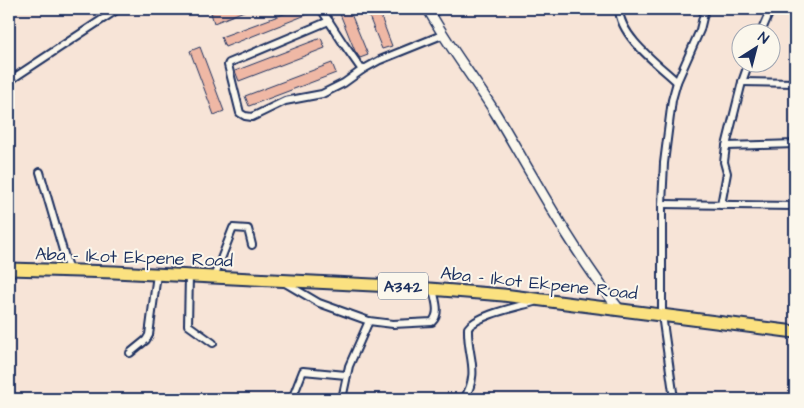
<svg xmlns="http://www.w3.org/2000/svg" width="804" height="408" font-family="'Architects Daughter',sans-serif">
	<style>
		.building { fill: #efb8a5; stroke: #1b2f5e }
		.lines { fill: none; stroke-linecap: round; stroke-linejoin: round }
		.street-casing { stroke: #1b2f5e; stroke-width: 10 }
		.secondary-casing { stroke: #1b2f5e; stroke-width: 12 }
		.highway-casing { stroke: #1b2f5e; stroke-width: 15 }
		.street { stroke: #fbf7ec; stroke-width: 6 }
		.secondary { stroke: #fbf7ec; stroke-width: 9 }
		.highway { stroke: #fbe180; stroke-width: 11 }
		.labels { text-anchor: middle; stroke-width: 4; stroke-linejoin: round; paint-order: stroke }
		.shield { fill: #fbf7ec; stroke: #5e6b89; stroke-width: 1 }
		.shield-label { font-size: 16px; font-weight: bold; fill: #1b2f5e }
		.street-label { font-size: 18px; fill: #1b2f5e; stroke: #fbf7ec }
	</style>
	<rect width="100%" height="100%" fill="#f7e4d7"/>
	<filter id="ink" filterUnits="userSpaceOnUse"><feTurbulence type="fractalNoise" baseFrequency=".02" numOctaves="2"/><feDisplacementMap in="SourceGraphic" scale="10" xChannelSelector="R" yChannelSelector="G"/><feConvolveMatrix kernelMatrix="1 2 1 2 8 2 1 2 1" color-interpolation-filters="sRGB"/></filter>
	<g filter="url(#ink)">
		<g class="building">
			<path d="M221,9H249L214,23L211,13Z"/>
			<path d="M292,9H316V11L225,47L221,37L289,12L288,10Z"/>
			<path d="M338,9H349L368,55L360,58L355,51Z"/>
			<path d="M366,9H378L392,46L382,49Z"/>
			<path d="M321,38L325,48L239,81L235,71Z"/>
			<path d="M200,47L224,111L214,115L190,51Z"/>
			<path d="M332,63L336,73L249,106L245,96Z"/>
		</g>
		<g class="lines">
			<g class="street-casing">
				<g id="street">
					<path d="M321,9L343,43L362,70"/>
					<path d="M619,9C620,37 658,64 677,82"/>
					<path d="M329,21L229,63L228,65L240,113L245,116L252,117L285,101L322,94L344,83L362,70L380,60L442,35"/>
					<path d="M761,32L771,9"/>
					<path d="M9,81L118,9"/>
					<path d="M742,82L795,83"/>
					<path d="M726,146L795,144"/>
					<path d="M40,172L69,271"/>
					<path d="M662,204L795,206"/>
					<path d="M721,205L727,173L724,162L726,146L742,82L749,62"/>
					<path d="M189,275L188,325L213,343"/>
					<path d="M214,277L233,228L248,229L252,245"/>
					<path d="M285,283L319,303L369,321L393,324L432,322C441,313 435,300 433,289"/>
					<path d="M130,353L146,340L149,335L157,274"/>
					<path d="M292,399L303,371L346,375"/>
					<path d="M342,399L349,366L369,321"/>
					<path d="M464,399C481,371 467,357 468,328C477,315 517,307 534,302"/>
					<path d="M674,399L662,315V204L664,163L672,100L677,82L700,30L705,9"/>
				</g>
			</g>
			<g class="secondary-casing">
				<path id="secondary" d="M428,9C448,46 474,78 496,114C535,179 572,250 619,309"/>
			</g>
			<g class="highway-casing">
				<path id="highway" d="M9,269L114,272L393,286L503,295L795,332"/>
			</g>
			<use href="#street" class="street"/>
			<use href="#secondary" class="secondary"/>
			<use href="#highway" class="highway"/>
		</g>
	</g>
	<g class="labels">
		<rect class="shield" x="378" y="272.5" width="50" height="27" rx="4"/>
		<g class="shield-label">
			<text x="403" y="292">A342</text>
		</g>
		<g class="street-label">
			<text transform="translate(134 257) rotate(2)" y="6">Aba - Ikot Ekpene Road</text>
			<text transform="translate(539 283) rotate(6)" y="6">Aba - Ikot Ekpene Road</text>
		</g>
	</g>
	<rect width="804" height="408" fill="none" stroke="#fbf7ec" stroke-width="30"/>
	<rect x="15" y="15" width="774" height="378" fill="none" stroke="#1b2f5e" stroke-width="2" filter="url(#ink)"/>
	<g transform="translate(756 48) rotate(36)"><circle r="24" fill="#fbf7ec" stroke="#a1a7b3"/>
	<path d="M0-4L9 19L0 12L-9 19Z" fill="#1b2f5e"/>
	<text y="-8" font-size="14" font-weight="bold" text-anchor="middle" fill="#1b2f5e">N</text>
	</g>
</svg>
